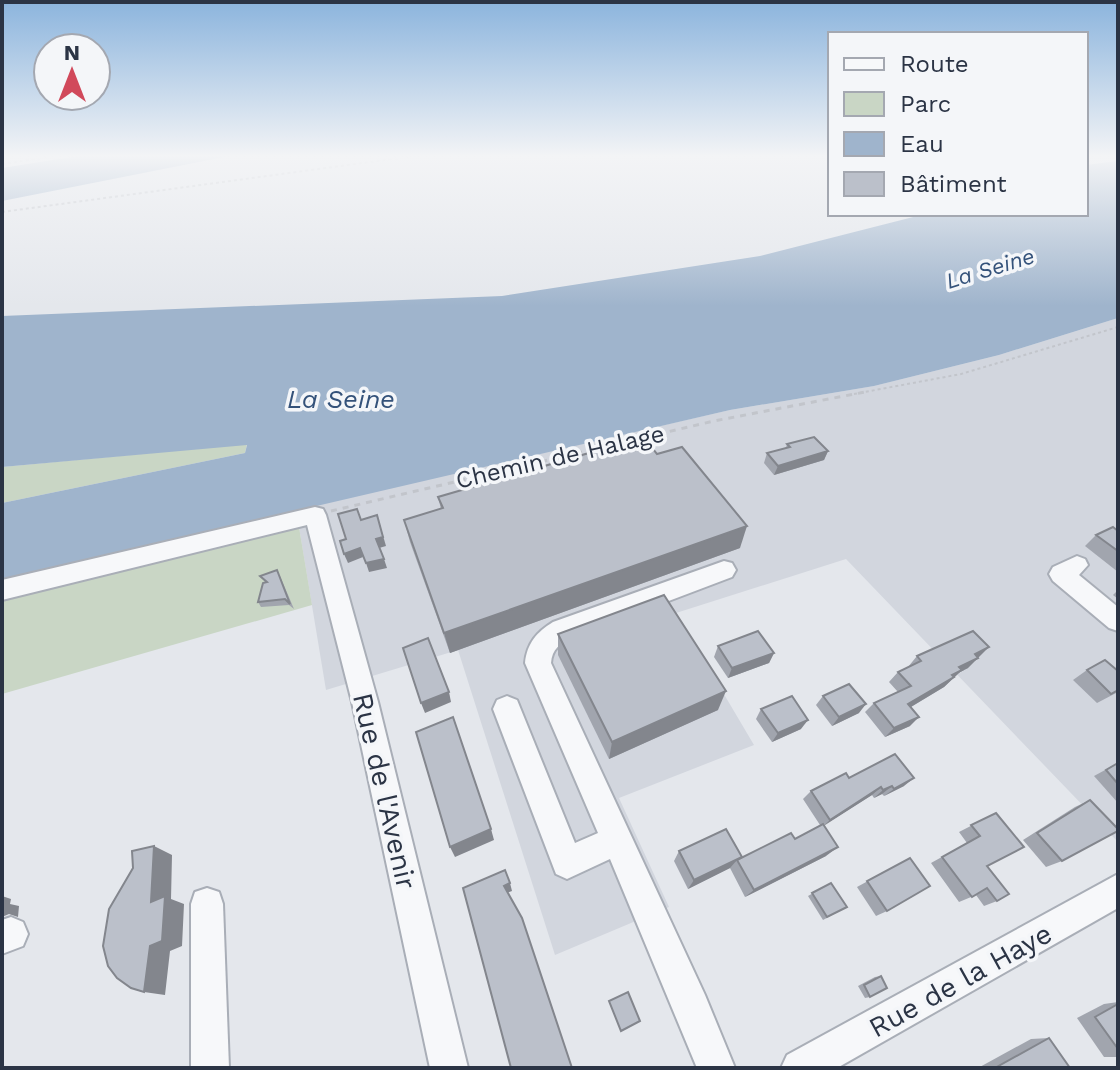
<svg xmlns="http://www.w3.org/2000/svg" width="1120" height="1070" font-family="'Work Sans',sans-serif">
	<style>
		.built { fill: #d2d6de }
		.green { fill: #c9d6c5 }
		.water { fill: #9fb4cc }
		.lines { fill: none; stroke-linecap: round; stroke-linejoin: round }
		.minor-casing { stroke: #a9aeb7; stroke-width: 4 }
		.path-far1 { stroke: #c2c5cb; stroke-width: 2; stroke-dasharray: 3 3; stroke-linecap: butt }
		.path { stroke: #c2c5cb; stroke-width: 3; stroke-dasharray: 6 6; stroke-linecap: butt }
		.minor { fill: #f7f8fa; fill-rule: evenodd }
		.wall { fill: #a1a5ae }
		.shaded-wall { fill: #83868d }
		.building { fill: #bbc0ca; stroke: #83868d; stroke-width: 2 }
		.labels { text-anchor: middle; stroke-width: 7; stroke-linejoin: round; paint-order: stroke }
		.far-water-label { font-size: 22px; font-style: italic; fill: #34527a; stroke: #f4f6f9 }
		.street-label { font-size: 24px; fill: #2b3445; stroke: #f4f6f9 }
		.water-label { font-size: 26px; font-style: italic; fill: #34527a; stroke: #f4f6f9 }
		.near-street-label { font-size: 28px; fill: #2b3445; stroke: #f4f6f9 }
	</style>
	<rect width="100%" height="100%" fill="#e4e7ec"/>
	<path class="built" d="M1118,318V842L846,559L676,613L754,745L619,798L669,907L555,955L458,650L326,690L296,509L730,410L874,386L999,355Z"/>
	<g class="green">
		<path d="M247,444L245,453L2,503V467Z"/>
		<path d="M296,509L312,605L2,694V579Z"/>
	</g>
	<g class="water">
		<path d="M78,156H229L2,201V168Z"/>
		<path d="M1118,161V318L999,355L874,386L730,410L2,579V503L245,453L247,445L2,467V316L502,296L760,256L925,214H1086V165Z"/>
	</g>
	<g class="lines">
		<g class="minor-casing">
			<g id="minor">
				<path d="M315,507L323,509L326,515L378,702L468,1068H430L352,702L307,525L2,600V580Z"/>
				<path d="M1077,556L1085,559L1088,565L1079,575L1118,607V631L1109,628L1053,581L1049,574L1053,567Z"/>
				<path d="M724,561L732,563L736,570L732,577L571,638C560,644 552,649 551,663L705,995L735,1068H697L610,859L567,879L556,874L493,709L497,700L507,696L517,700L575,843L598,833L525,663C527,643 537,632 553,622Z"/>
				<path d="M1118,874V908L837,1068H781L787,1055Z"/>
				<path d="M207,888L219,892L223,904L229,1068H191V904L195,892Z"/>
				<path d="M11,917L23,922L28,934L23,946L2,954V920Z"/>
			</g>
		</g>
		<g class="path-far1">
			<path d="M2,164L55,156"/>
			<path d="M2,212L414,156"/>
			<path d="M854,394L961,374L1118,327"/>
		</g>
		<path class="path" d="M331,511L714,421L865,392"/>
		<use href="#minor" class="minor"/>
	</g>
	<g class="wall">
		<path d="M787,444L828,451L824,460L774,475L764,463L767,453L786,448Z"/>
		<path d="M636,450L657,454L740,548L450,653L410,542L404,520L441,509L438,497Z"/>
		<path d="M1118,531V572L1085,546L1096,535Z"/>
		<path d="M260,576H280L294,609L289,605L261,607L258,602L265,582Z"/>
		<path d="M1118,590V599L1113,595Z"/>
		<path d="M558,634L718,710L609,759L558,655Z"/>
		<path d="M718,646L774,653L769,663L728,678L714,657Z"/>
		<path d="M917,656L968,668L960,672L944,687L911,707L910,726L885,737L865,712L874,703L898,692L889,682L898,672L908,667Z"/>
		<path d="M1087,670L1118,692L1097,703L1073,680Z"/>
		<path d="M823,696L859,713L832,726L816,705Z"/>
		<path d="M761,709L801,729L772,742L756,719Z"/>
		<path d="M1118,763V803L1094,776Z"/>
		<path d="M849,778L904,786L884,796L882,794L874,798L872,795L824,825L826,856L745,897L730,868L688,889L674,861L679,851L742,857L795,839L820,825L803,799L811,791Z"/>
		<path d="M1090,800L1062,861L1046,867L1023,840L1075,807Z"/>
		<path d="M996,813L987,866L997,901L984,906L976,895L959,902L931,863L967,843L959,832Z"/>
		<path d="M910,858L887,911L876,916L857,887Z"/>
		<path d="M831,883L847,907L823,920L808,896Z"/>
		<path d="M881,976L870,997L865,998L858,986L875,977Z"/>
		<path d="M1118,1002V1057H1104L1077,1018L1104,1004Z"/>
		<path d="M1049,1038L1070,1068H978L1031,1039Z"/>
	</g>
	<g class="shaded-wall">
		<path d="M828,451L824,460L774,475L778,466Z"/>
		<path d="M377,515L386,546L379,548L376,539Z"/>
		<path d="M747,526L740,548L450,653L444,633Z"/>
		<path d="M360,548L363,557L348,563L344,554Z"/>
		<path d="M384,559L387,568L369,572L366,563Z"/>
		<path d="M989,647L978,658L975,654Z"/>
		<path d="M774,653L769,663L728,678L732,668Z"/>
		<path d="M978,658L968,668L960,672L944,687L899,714L908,704L959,667Z"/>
		<path d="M726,691L718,710L609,759L612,742Z"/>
		<path d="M449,692L451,702L425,713L421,703Z"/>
		<path d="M866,704L859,713L832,726L839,717Z"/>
		<path d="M919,717L910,726L885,737L894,728Z"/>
		<path d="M808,720L801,729L772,742L778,733Z"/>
		<path d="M914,778L904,786L884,796L894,789Z"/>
		<path d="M892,786L882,794L874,798L883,790Z"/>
		<path d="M881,787L872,795L822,827L830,820Z"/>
		<path d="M491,829L494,840L455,857L450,847Z"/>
		<path d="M154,846L172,855L171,899L184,904L182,946L170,951L165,995L144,992Z"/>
		<path d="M838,847L826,856L745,897L754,890Z"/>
		<path d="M737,860L730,868L688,889L694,880Z"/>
		<path d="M510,883L512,891L507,893L504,886Z"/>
		<path d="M2,896L11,899L10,904L19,906L18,917L9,914L2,917Z"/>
	</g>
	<g class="building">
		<path d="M814,437L828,451L778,466L767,453L790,447L787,444Z"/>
		<path d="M630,441L636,450L650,445L657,454L682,447L747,526L444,633L404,520L443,508L438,497Z"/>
		<path d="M357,509L361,520L377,515L383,537L376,539L384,559L366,563L360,548L344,554L340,541L346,539L338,514Z"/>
		<path d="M1113,527L1118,531V551L1096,535Z"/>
		<path d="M277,570L290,604L285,599L258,602L263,583L267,582L260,576Z"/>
		<path d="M664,595L726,691L612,742L558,634Z"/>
		<path d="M758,631L774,653L732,668L718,646Z"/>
		<path d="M973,631L989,647L975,654L978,658L959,667L962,670L952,675L954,677L908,704L919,717L894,728L874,703L911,686L898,672L921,661L917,656Z"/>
		<path d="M428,638L449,692L421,703L403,648Z"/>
		<path d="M1105,660L1118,671V690L1111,694L1087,670Z"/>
		<path d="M849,684L866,704L839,717L823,696Z"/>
		<path d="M792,696L808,720L778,733L761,709Z"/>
		<path d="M453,717L491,829L450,847L416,732Z"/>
		<path d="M895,754L914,778L894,789L892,786L883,790L881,787L830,820L811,791L846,773L849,778Z"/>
		<path d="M1118,763V784L1106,770Z"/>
		<path d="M1090,800L1118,829V831L1062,861L1037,833Z"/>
		<path d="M996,813L1024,847L987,866L1009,894L997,901L987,888L972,897L942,857L980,836L971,825Z"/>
		<path d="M823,824L838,847L754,890L737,860L791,833L795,839Z"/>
		<path d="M726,829L742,857L694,880L679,851Z"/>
		<path d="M154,846L151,902L165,896L162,941L150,946L144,992L131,988L117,978L108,966L103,946L109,909L133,868L132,851Z"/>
		<path d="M910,858L930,886L887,911L867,881Z"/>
		<path d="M505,870L510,883L504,886L522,918L572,1068H511L463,888Z"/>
		<path d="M831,883L847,907L827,917L812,893Z"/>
		<path d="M881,976L887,988L870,997L864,985Z"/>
		<path d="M628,992L640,1021L621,1031L609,1001Z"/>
		<path d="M1118,1004V1049L1095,1017Z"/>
		<path d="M1049,1038L1070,1068H995Z"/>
	</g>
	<linearGradient id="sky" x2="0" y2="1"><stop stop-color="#8bb4dd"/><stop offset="0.51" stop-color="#f3f4f6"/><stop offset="1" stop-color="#f3f4f6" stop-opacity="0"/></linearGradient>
	<rect width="1120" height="306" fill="url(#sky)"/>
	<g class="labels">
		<g class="far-water-label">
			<text transform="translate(990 268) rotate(-17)" y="8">La Seine</text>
		</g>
		<g class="street-label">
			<text transform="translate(560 457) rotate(-13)" y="8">Chemin de Halage</text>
		</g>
		<g class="water-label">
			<text x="341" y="408">La Seine</text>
		</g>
		<g class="near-street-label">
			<text transform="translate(385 791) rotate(77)" y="10">Rue de l'Avenir</text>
			<text transform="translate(960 980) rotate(-29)" y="10">Rue de la Haye</text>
		</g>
	</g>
	<rect width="1120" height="1070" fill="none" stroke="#2b3445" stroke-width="8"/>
	<rect x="828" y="32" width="260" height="184" fill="#f4f6f9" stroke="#a4a8b1" stroke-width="2"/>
	<rect x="844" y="58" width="40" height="12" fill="#f7f8fa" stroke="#a4a8b1" stroke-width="2"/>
	<text x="900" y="72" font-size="24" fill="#2b3445">Route</text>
	<rect x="844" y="92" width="40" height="24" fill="#c9d6c5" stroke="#a4a8b1" stroke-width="2"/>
	<text x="900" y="112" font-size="24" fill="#2b3445">Parc</text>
	<rect x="844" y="132" width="40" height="24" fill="#9fb4cc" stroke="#a4a8b1" stroke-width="2"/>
	<text x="900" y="152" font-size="24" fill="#2b3445">Eau</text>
	<rect x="844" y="172" width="40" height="24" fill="#bbc0ca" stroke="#a4a8b1" stroke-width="2"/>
	<text x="900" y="192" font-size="24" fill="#2b3445">Bâtiment</text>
	<g transform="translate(72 72)"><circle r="38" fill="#f4f6f9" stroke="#a4a8b1" stroke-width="2"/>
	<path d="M0-6L14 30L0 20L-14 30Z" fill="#d1495b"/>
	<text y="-12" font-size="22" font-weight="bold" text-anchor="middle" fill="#2b3445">N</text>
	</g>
</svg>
